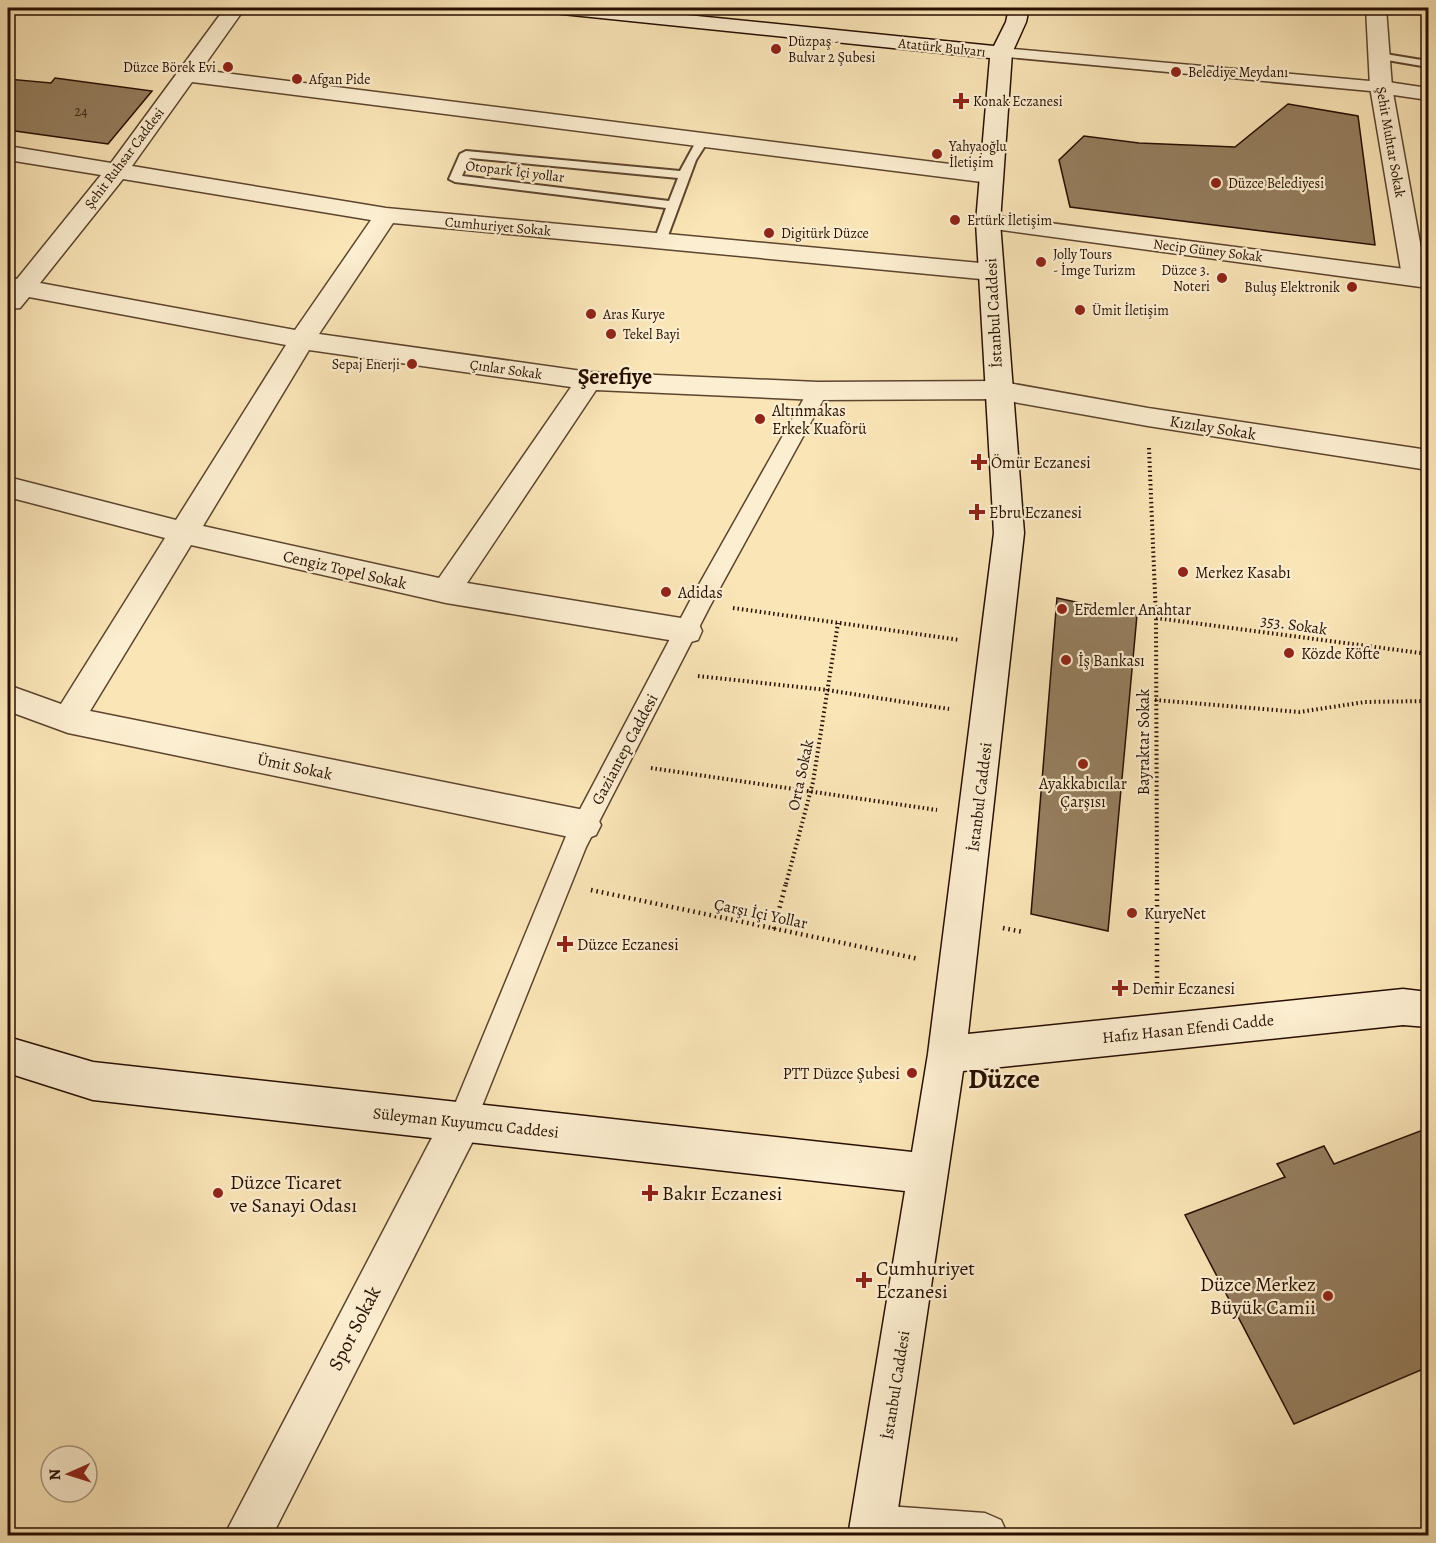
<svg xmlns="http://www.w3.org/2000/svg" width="1436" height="1543" font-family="Alegreya,serif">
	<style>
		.building { fill: #957e5f; stroke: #270f00; stroke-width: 1.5 }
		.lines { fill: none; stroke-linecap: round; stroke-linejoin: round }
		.service-casing { stroke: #5c442e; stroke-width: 4 }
		.pedestrian-casing { stroke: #5c442e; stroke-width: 3 }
		.minor-casing { stroke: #5c442e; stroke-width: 3 }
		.tertiary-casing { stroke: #5c442e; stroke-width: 3 }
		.secondary-casing { stroke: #270f00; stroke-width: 3 }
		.path-far1 { stroke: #270f00; stroke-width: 4; stroke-dasharray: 1.5 3; stroke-linecap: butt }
		.path { stroke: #270f00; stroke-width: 4.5; stroke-dasharray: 1.5 4; stroke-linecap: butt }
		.service { fill: #fceed0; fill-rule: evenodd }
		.pedestrian { fill: #fceed0; fill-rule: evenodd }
		.minor { fill: #fceed0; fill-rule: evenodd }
		.tertiary { fill: #fceed0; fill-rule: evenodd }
		.secondary { fill: #fceed0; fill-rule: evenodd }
		.poi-dot { fill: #8f2418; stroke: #fceed0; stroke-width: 2 }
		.labels { text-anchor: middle; stroke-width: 4.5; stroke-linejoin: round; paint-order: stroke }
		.far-poi-label { font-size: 14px; fill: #270f00; stroke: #fceed0; text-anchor: start }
		.far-street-label { font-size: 14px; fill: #270f00; stroke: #fceed0 }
		.number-label { font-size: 14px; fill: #422b18 }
		.street-label { font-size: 16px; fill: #270f00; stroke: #fceed0 }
		.poi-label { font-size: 16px; fill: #270f00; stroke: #fceed0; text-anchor: start }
		.near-poi-label { font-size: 20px; fill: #270f00; stroke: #fceed0; text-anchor: start }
		.near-street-label { font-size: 20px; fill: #270f00; stroke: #fceed0 }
		.district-label { font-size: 22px; font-weight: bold; fill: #270f00; stroke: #fceed0 }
		.town-label { font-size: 28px; font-weight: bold; fill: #270f00; stroke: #fceed0 }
	</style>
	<rect width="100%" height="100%" fill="#fae5b7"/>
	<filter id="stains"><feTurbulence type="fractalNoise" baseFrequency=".00333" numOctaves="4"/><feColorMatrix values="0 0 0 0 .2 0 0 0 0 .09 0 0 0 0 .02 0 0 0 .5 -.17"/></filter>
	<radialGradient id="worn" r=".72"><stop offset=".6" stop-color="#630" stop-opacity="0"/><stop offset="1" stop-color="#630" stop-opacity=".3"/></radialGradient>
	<g class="building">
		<path d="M55,78L152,91L108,144L8,130V79L51,83Z"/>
		<path d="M1288,104L1358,116L1375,245L1070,207L1059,160L1084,136L1139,143L1235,147Z"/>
		<path d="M1057,598L1137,615L1108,931L1031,914Z"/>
		<path d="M1428,1128V1367L1294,1424L1185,1215L1285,1177L1277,1164L1324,1146L1334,1164Z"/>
	</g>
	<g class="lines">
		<g class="service-casing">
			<g id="service">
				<path d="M1379,53L1428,61V67L1375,58V54Z"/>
				<path d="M704,135L710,138L696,160L666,241L660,245L654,241L666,208L455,182L449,179L460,154L466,151L680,171L698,138ZM470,158L678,178L669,201L462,176Z"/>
			</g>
		</g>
		<g class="pedestrian-casing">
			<g id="pedestrian">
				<path d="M1001,48L1381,82L1389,87L1381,92L996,56L993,53L996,50Z"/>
				<path d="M818,384L825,386L828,391L710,606L586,847L472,1131L462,1135L452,1131L448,1121L566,836L692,597L808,391L811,386Z"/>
			</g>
		</g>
		<g class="minor-casing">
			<g id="minor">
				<path d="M225,8H245L201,70L990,169L998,171L1002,176L998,181L990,183L192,82L132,166L386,208L991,264L1000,266L1003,272L1000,278L991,280L393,223L319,334L589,372L818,382L997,381L1148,408L1428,450V470L1148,426L997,399L818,400L596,390L467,583L687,619L698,622L702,631L698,640L687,643L446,603L191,545L90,711L584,810L596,815L601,825L596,835L584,840L68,733L8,711V685L61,704L165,538L8,497V477L176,520L286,345L29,297L20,308L8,309V277L17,279L101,175L8,160V146L111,163ZM123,179L371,220L295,330L40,283ZM309,350L571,387L439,578L203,526Z"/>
				<path d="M1366,8H1386L1392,87L1426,276L1423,282L1414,284L1405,282L1402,276L1370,87Z"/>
				<path d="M462,1102L476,1107L481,1121L476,1135L272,1536H224L448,1107Z"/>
				<path d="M873,1505L985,1513L1001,1520L1008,1536H853L850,1528L857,1512Z"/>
			</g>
		</g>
		<g class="tertiary-casing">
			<g id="tertiary">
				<path d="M1381,81L1428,88V100L1373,92L1370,87L1373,82Z"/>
				<path d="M988,215L1428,272V288L980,227L976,222L980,217Z"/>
			</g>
		</g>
		<g class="secondary-casing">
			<path id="secondary" d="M552,8H617L994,46L1006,22L1009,8H1029L1026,22L1012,53L1000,222L1024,533L968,1034L1403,989L1428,992V1027L1403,1025L963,1071L894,1536H848L905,1191L93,1100L8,1073V1037L93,1062L912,1152L928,1054L994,533L976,222L990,58L562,14L555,12Z"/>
		</g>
		<g class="path-far1">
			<path d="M1149,448L1156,618L1157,884"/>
			<path d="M733,608L960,640"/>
			<path d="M1156,618L1428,654"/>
			<path d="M698,676L827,690L949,709"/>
			<path d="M1155,700L1299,712L1365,702L1428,701"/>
			<path d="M651,768L937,810"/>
			<path d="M786,884L813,782L838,623"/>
		</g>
		<g class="path">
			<path d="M1157,883V992"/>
			<path d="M591,890L919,959"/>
			<path d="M1003,928L1023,932"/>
			<path d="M774,929L786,883"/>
		</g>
		<use href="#service" class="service"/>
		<use href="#pedestrian" class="pedestrian"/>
		<use href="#minor" class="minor"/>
		<use href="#tertiary" class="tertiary"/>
		<use href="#secondary" class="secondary"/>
	</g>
	<g class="poi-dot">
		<circle cx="776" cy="49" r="6"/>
		<circle cx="228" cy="67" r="6"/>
		<circle cx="1176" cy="72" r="6"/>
		<circle cx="297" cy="79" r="6"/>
		<path d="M958 92h6v6h6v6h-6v6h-6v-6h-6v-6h6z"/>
		<circle cx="937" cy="154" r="6"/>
		<circle cx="1216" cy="183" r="6"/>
		<circle cx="955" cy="220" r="6"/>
		<circle cx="769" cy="233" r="6"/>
		<circle cx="1041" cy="262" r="6"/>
		<circle cx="1222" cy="278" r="6"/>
		<circle cx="1352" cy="287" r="6"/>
		<circle cx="1080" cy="310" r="6"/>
		<circle cx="591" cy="314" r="6"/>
		<circle cx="611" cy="334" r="6"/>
		<circle cx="412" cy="364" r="6"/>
		<circle cx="760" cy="419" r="6"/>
		<path d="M976 453h6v6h6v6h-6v6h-6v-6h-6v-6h6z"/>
		<path d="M974 503h6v6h6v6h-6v6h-6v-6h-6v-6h6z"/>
		<circle cx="1183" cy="572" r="6"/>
		<circle cx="666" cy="592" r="6"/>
		<circle cx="1062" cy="609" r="6"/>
		<circle cx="1289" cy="653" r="6"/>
		<circle cx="1066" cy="660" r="6"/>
		<circle cx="1083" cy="764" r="6"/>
		<circle cx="1132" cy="913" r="6"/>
		<path d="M562 935h6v6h6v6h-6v6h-6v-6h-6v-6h6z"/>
		<path d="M1117 979h6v6h6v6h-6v6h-6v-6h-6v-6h6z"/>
		<circle cx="912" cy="1073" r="6"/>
		<circle cx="218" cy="1193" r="6"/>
		<path d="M647 1184h6v6h6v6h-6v6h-6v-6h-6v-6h6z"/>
		<path d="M861 1271h6v6h6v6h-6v6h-6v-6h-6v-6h6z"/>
		<circle cx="1328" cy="1296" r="6"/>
	</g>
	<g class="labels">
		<g class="far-poi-label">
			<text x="788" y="46">Düzpaş -<tspan x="788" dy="16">Bulvar 2 Şubesi</tspan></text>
			<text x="216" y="72" text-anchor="end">Düzce Börek Evi</text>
			<text x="1188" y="77">Belediye Meydanı</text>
			<text x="309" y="84">Afgan Pide</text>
			<text x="973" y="106">Konak Eczanesi</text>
			<text x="949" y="151">Yahyaoğlu<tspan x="949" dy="16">İletişim</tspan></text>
			<text x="1228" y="188">Düzce Belediyesi</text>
			<text x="967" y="225">Ertürk İletişim</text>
			<text x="781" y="238">Digitürk Düzce</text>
			<text x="1053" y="259">Jolly Tours<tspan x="1053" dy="16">- İmge Turizm</tspan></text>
			<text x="1210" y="275" text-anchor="end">Düzce 3.<tspan x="1210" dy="16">Noteri</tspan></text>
			<text x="1340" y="292" text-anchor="end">Buluş Elektronik</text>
			<text x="1092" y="315">Ümit İletişim</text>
			<text x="603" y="319">Aras Kurye</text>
			<text x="623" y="339">Tekel Bayi</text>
			<text x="400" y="369" text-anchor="end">Sepaj Enerji</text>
		</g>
		<g class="far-street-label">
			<text transform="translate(942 47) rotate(6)" y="5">Atatürk Bulvarı</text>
			<text transform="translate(1391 142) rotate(80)" y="5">Şehit Muhtar Sokak</text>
			<text transform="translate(124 158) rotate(-53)" y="5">Şehit Ruhsar Caddesi</text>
			<text transform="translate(515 171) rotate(7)" y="5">Otopark İçi yollar</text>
			<text transform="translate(498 226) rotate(5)" y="5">Cumhuriyet Sokak</text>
			<text transform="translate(1208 250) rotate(7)" y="5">Necip Güney Sokak</text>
			<text transform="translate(506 369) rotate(8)" y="5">Çınlar Sokak</text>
		</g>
		<g class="number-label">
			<text x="81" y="116">24</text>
		</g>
		<g class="street-label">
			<text transform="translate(993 313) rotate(-93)" y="6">İstanbul Caddesi</text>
			<text transform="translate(1213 427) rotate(9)" y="6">Kızılay Sokak</text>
			<text transform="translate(345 569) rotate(13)" y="6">Cengiz Topel Sokak</text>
			<text transform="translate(1294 624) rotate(8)" y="6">353. Sokak</text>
			<text transform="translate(1143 742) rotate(-90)" y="6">Bayraktar Sokak</text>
			<text transform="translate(624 749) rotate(-62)" y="6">Gaziantep Caddesi</text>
			<text transform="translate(295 766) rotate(12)" y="6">Ümit Sokak</text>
			<text transform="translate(800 775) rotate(-78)" y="6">Orta Sokak</text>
			<text transform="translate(979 797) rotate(-83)" y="6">İstanbul Caddesi</text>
			<text transform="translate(761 913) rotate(12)" y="6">Çarşı İçi Yollar</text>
			<text transform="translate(1188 1028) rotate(-6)" y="6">Hafız Hasan Efendi Cadde</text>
			<text transform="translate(466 1122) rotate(6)" y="6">Süleyman Kuyumcu Caddesi</text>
			<text transform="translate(895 1385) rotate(-81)" y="6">İstanbul Caddesi</text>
		</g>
		<g class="poi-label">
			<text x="772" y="416">Altınmakas<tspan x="772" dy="18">Erkek Kuaförü</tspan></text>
			<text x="991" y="468">Ömür Eczanesi</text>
			<text x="989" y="518">Ebru Eczanesi</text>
			<text x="1195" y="578">Merkez Kasabı</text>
			<text x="678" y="598">Adidas</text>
			<text x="1074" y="615">Erdemler Anahtar</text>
			<text x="1301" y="659">Közde Köfte</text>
			<text x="1078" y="666">İş Bankası</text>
			<text x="1083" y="789" text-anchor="middle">Ayakkabıcılar<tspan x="1083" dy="18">Çarşısı</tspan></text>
			<text x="1144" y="919">KuryeNet</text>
			<text x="577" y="950">Düzce Eczanesi</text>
			<text x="1132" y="994">Demir Eczanesi</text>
			<text x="900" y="1079" text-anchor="end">PTT Düzce Şubesi</text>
		</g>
		<g class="near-poi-label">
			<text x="230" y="1189">Düzce Ticaret<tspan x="230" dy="23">ve Sanayi Odası</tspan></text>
			<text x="662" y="1200">Bakır Eczanesi</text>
			<text x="876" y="1275">Cumhuriyet<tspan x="876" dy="23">Eczanesi</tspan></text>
			<text x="1316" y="1291" text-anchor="end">Düzce Merkez<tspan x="1316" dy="23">Büyük Camii</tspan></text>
		</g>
		<g class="near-street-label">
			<text transform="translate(354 1328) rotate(-63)" y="7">Spor Sokak</text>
		</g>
		<g class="district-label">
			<text x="615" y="384">Şerefiye</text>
		</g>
		<g class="town-label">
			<text x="1004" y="1088">Düzce</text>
		</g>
	</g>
	<rect width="1436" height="1543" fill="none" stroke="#fae5b7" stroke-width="30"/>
	<rect x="9" y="9" width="1418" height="1525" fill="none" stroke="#270f00" stroke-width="3"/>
	<rect x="15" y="15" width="1406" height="1513" fill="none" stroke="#270f00" stroke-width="1.5"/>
	<g transform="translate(69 1474) rotate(267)"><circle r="28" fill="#fceed0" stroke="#a7957d" stroke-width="1.5"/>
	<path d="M0-4.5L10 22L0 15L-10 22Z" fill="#8f2418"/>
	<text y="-9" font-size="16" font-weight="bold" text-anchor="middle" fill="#270f00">N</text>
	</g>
	<rect width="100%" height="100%" filter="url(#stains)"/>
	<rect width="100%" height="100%" fill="url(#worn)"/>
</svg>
